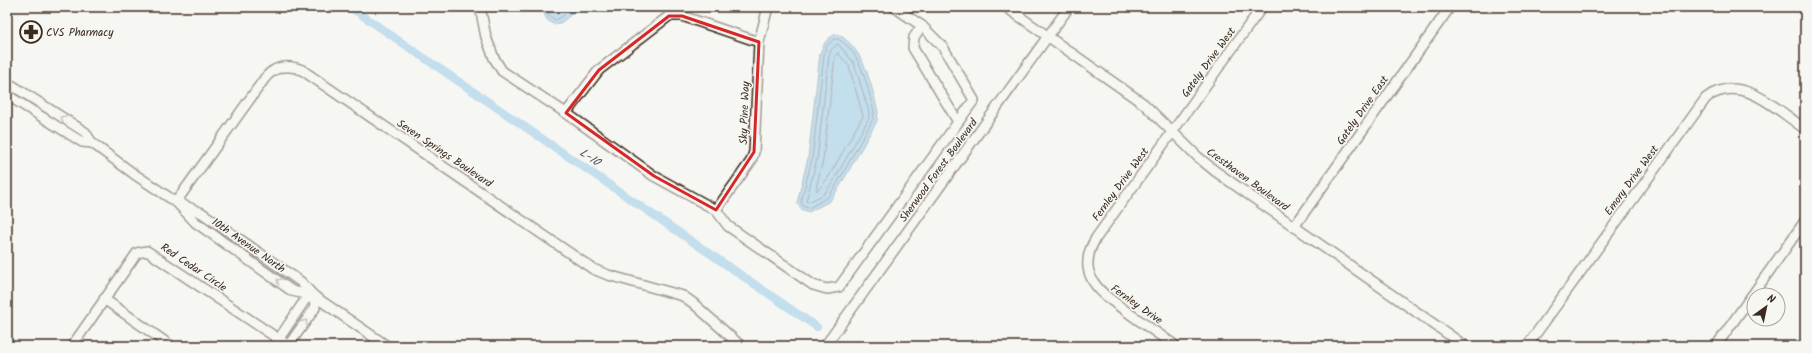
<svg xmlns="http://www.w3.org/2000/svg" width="1812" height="353" font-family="Kalam,sans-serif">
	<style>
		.water { fill: #86c0e5; stroke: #688495 }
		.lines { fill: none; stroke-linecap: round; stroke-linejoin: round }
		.shore { stroke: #59666e; stroke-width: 1 }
		.canal { stroke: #86c0e5; stroke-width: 8 }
		.minor-casing { stroke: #3b2a1e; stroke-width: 12 }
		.minor { stroke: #f6f6f2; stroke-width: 9 }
		.oneway { stroke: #989088 }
		.marked { fill: none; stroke: #d62828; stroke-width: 3; stroke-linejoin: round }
		.labels { text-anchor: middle; stroke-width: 3.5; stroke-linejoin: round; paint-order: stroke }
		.poi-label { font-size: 11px; fill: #3b2a1e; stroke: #f6f6f2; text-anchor: start }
		.street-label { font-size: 11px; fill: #3b2a1e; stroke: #f6f6f2 }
		.water-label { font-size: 12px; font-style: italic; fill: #52575a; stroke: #f6f6f2 }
	</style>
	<rect width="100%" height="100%" fill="#f6f6f2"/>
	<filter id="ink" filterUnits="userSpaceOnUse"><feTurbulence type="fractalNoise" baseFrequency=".025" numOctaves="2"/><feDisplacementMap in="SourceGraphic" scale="8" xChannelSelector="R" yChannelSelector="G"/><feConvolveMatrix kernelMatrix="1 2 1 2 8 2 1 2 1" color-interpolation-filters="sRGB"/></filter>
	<g filter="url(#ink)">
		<g class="water">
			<path d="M543,7H580L562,22L555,25C546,21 544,16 543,7Z"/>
			<path d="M838,34C865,50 871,84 878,112L877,121L840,186L830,201L809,212L801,209L797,203L808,158L820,54C823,44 828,36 838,34Z"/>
		</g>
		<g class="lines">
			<g class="shore">
				<path d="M547,7L548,14L555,20L560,18L573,7"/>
				<path d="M834,39H838C862,52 867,87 874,112L873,119L837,184L828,197L809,208L803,206L801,202L812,159L824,55L826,47Z"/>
				<path d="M838,44L854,63L869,112V118L833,182L824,194L809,202L806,201L807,197L817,159L829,56L831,50Z"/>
				<path d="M838,53L849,66L863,116L828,178L817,191L816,188L823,160L835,57Z"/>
			</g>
			<g class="canal">
				<path d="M350,7L817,327"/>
				<path d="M840,344L843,346"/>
			</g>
			<g class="minor-casing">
				<g id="minor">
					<path d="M480,7L486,37L494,58L502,71L566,113L654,176L716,210L728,226L813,285L827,289L839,287L974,100L943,47L922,26L894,7"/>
					<path d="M1006,7L1144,104L1198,157L1215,171L1465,346"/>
					<path d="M922,26L914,37L913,48L958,122"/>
					<path d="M7,82L85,132L92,143L134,174L176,202L202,213L301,282L314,296L387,346"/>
					<path d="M7,95L82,142L92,143"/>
					<path d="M566,113L599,70L669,16H682L759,42"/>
					<path d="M176,202L265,78C275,66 288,64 302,70L593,269L608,275L683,296L693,303L741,346"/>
					<path d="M179,205L195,222L292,291L314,296"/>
					<path d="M716,210L751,161L754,152L759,42L768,7"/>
					<path d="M1294,227L1450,7"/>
					<path d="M104,299L171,346"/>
					<path d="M72,346L137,253L147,251L289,346"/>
					<path d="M274,346L305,300L314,296"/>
					<path d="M288,346L315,308L314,296"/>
					<path d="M825,346L1069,7"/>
					<path d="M1176,346C1161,336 1147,326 1133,316C1105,296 1072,277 1096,238L1262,7"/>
					<path d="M1527,346L1706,98C1741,72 1776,109 1805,129"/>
					<path d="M1716,346L1805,221"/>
				</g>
			</g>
			<use href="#minor" class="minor"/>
		</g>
		<defs><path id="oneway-chevron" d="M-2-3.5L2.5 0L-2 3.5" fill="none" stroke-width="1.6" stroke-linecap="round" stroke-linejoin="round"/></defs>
		<g class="oneway">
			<use href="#oneway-chevron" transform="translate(63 118) rotate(-149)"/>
			<use href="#oneway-chevron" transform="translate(279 281) rotate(-145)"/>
			<use href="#oneway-chevron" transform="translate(305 322) rotate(-55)"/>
		</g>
	</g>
	<path d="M0 0H1812V353H0ZM669,16H682L759,42L754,152L716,210L654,176L566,113L599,70Z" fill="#f6f6f2" fill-opacity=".55" fill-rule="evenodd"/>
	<path class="marked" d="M669,16H682L759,42L754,152L716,210L654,176L566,113L599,70Z"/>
	<defs>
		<g id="pharmacy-ring" transform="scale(1.15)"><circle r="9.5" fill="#f6f6f2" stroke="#3b2a1e" stroke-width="1.5"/><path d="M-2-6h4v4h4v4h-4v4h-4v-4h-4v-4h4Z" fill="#3b2a1e"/></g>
	</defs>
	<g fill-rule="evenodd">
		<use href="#pharmacy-ring" x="31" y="32"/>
	</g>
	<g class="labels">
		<g class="poi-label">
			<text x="46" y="36">CVS Pharmacy</text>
		</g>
		<g class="street-label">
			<text transform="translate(1208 62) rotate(-54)" y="4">Gately Drive West</text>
			<text transform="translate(1362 110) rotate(-55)" y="4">Gately Drive East</text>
			<text transform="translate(744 113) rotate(-88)" y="4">Sky Pine Way</text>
			<text transform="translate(445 153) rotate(34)" y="4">Seven Springs Boulevard</text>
			<text transform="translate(938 170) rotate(-54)" y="4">Sherwood Forest Boulevard</text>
			<text transform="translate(1248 179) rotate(36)" y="4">Cresthaven Boulevard</text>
			<text transform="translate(1631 180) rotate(-54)" y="4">Emory Drive West</text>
			<text transform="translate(1120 184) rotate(-54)" y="4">Fernley Drive West</text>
			<text transform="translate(249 245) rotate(35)" y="4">10th Avenue North</text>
			<text transform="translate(194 267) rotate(34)" y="4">Red Cedar Circle</text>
			<text transform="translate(1137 304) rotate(35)" y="4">Fernley Drive</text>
		</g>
		<g class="water-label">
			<text transform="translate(590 157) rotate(34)" y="4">L-10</text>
		</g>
	</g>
	<rect width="1812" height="353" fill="none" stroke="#f6f6f2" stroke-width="24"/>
	<rect x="12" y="12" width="1788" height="329" fill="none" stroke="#3b2a1e" stroke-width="1.5" filter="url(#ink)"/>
	<g transform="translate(1766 307) rotate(33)"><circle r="19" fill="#f6f6f2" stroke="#aba49d"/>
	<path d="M0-3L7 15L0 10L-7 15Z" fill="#3b2a1e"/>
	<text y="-6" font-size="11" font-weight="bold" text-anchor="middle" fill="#3b2a1e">N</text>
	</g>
</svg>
